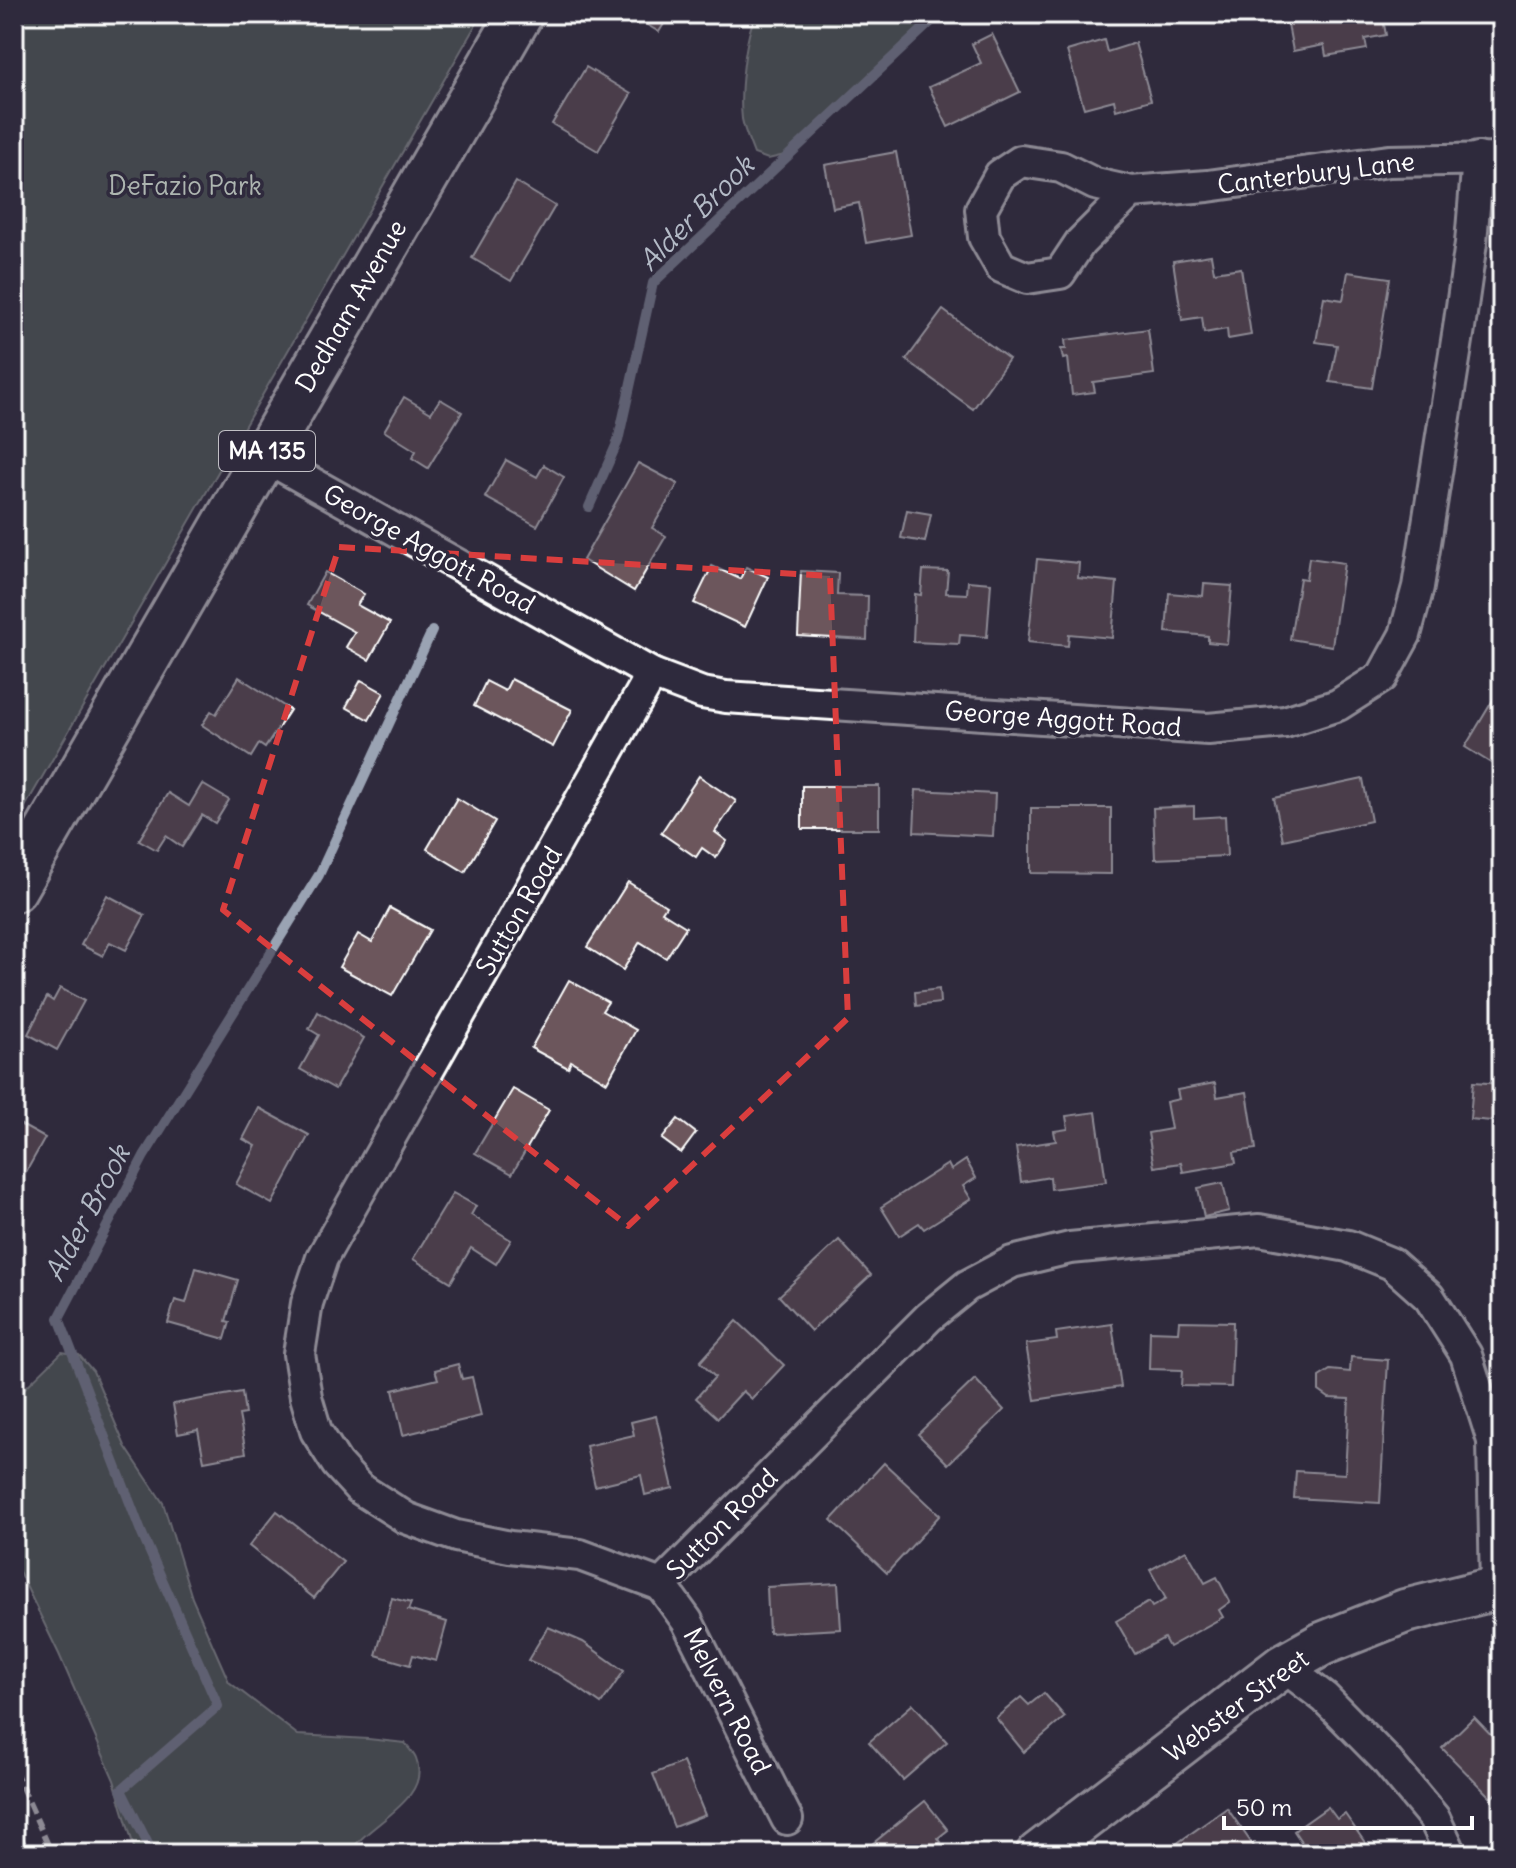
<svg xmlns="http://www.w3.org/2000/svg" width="1516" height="1868" font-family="Delius,sans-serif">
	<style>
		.green { fill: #5b6b62; stroke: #adb5b0; stroke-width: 2 }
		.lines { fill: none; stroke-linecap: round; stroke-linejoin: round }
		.stream { stroke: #9aa3b3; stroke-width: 10 }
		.building { fill: #6c575b; stroke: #fff; stroke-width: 2 }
		.street-casing { stroke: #fff; stroke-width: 36 }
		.secondary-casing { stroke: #fff; stroke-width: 48 }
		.primary-casing { stroke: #fff; stroke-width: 50 }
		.street { stroke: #2f2a3d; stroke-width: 30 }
		.secondary { stroke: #2f2a3d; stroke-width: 42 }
		.primary { stroke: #2f2a3d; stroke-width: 44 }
		.rail { stroke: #fff; stroke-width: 6; stroke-dasharray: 12 6; stroke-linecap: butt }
		.marked { fill: none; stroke: #da3e3e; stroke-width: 6; stroke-dasharray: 16 10; stroke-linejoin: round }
		.labels { text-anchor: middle; stroke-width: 7; stroke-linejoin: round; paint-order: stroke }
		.shield { fill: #2f2a3d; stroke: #c1bfc5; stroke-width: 2 }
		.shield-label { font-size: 24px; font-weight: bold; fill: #fff }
		.street-label { font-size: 26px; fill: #fff; stroke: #2f2a3d }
		.park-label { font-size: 26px; fill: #adb5b0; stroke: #2f2a3d }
		.water-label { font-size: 28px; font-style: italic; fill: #b3bac6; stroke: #2f2a3d }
	</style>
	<rect width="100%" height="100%" fill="#2f2a3d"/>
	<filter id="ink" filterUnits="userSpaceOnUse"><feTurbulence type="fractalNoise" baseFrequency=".0125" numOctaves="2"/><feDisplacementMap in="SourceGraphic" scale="16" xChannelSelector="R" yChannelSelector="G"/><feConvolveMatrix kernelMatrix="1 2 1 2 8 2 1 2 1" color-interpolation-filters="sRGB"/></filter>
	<g filter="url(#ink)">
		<g class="green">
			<path d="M14,14H482L14,826Z"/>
			<path d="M756,14H942L887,61L785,155L768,159L754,154C750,143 744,130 742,119C739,94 745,36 756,14Z"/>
			<path d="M62,1352L79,1355L93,1371L125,1446L163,1503L192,1598L229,1682L298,1735L368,1739L405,1743C408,1748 414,1754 416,1759C433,1800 364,1825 349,1854H136L114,1780L59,1654L14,1561V1405L19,1394Z"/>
		</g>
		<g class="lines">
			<g class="stream">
				<path d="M589,507L618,441L653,283L939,14"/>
				<path d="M153,1854L121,1790L218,1706L142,1534L59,1318L144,1156L319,875L432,631"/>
			</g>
		</g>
		<g class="building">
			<path d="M629,14H670L659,32Z"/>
			<path d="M1286,14H1382L1386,35L1365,39L1367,49L1326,56L1324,45L1293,51Z"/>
			<path d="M992,34L1020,92L948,127L929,87L981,63L972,44Z"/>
			<path d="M1104,40L1107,52L1135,43L1151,100L1116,110L1114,100L1084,108L1067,51Z"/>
			<path d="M586,67L631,94L598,151L552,124Z"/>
			<path d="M896,152L911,235L866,243L859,203L833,208L825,165Z"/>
			<path d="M516,182L555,206L511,281L472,258Z"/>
			<path d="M1211,255L1214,272L1241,268L1251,335L1228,339L1227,329L1204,333L1202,317L1182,320L1173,261Z"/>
			<path d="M1348,272L1390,278L1372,388L1330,382L1337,345L1316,342L1324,297L1343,300Z"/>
			<path d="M943,310L1009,359L973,409L906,360Z"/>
			<path d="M1148,329L1154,374L1093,382L1095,392L1072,395L1068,358L1063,359L1061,349H1066L1065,340Z"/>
			<path d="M404,397L431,413L440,399L462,412L428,468L412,458L416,451L384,431Z"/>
			<path d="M506,460L537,477L544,465L564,477L537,526L485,497Z"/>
			<path d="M638,463L678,484L652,528L666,536L634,591L583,560Z"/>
			<path d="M907,510L931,514L925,542L901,538Z"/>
			<path d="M1309,558L1344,563L1332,646L1290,639L1300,578L1306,579Z"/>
			<path d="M1037,559L1079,563L1078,578L1117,582L1112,638L1069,634L1068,646L1028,642Z"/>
			<path d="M712,566L740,579L746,567L768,577L745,627L694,603Z"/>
			<path d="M923,570L948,571L946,593L967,594L968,581L991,583L987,637L960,635L959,644L913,642L915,594L921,595Z"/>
			<path d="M801,571L838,573L837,595L868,596L867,640L798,636Z"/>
			<path d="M325,572L364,594L357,605L390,623L369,660L346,647L355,632L307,605Z"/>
			<path d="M1204,584L1232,586L1227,644L1208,642V636L1166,632L1169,593L1203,596Z"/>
			<path d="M239,677L290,710L265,748L259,744L251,757L202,725L211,711L216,714Z"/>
			<path d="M511,679L572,710L553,747L474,706L486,681L505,691Z"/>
			<path d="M361,680L384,693L369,720L346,707Z"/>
			<path d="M1502,685V770L1465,747Z"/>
			<path d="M699,776L736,801L715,832L727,841L716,858L702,848L696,857L661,833Z"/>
			<path d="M1363,779L1371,821L1283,840L1274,798Z"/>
			<path d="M202,784L229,800L215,823L202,815L182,847L166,836L157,850L139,840L168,793L189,806Z"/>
			<rect x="802" y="786" width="77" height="43"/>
			<path d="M916,790L995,794L993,836L914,832Z"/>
			<path d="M457,798L495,821L465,872L427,849Z"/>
			<path d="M1194,806V818L1225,816L1227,856L1155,859L1153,808Z"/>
			<path d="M1031,808H1111V874L1031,873Z"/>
			<path d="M628,882L666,906L662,912L686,927L666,958L640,942L623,970L587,947Z"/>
			<path d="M107,895L145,915L126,950L110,942L103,956L81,945Z"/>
			<path d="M390,908L430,930L392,996L339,967L358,934L372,942Z"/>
			<path d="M569,980L608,1002L602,1011L636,1030L607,1082L571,1061L568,1068L531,1048Z"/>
			<path d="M60,988L84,1001L57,1050L28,1034L47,997L53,1001Z"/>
			<path d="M939,989L940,1003L916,1006L915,992Z"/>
			<path d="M318,1012L364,1038L335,1089L300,1069L319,1035L309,1029Z"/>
			<path d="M1473,1082L1502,1084V1122L1470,1119Z"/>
			<path d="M1215,1083L1217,1097L1247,1092L1256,1149L1234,1152L1236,1163L1183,1172L1181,1163L1154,1167L1148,1133L1171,1129L1166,1102L1179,1099L1177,1090Z"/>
			<path d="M513,1089L549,1110L512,1174L475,1153Z"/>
			<path d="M259,1108L309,1135L272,1204L236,1184L256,1146L243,1139Z"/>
			<path d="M1096,1112L1106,1182L1051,1189L1050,1177L1021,1182L1016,1147L1056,1141L1054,1131L1068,1129L1066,1116Z"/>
			<path d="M678,1119L696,1133L681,1153L662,1139Z"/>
			<path d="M14,1121L45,1138L26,1172L14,1165Z"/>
			<path d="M966,1160L976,1178L963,1186L971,1199L924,1229L919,1223L899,1236L881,1207L948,1164L951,1170Z"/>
			<path d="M1223,1183L1229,1211L1204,1217L1198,1188Z"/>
			<path d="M453,1193L476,1206L471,1215L511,1240L496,1264L471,1248L451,1282L413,1259Z"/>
			<path d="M839,1240L871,1275L811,1331L779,1296Z"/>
			<path d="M196,1268L238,1280L226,1321L230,1322L225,1339L168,1323L175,1300L186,1303Z"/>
			<path d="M737,1321L784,1365L752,1399L743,1391L718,1418L696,1398L715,1377L700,1362Z"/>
			<path d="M1179,1321L1233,1322L1231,1387L1181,1386L1182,1370L1149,1369L1150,1331L1178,1332Z"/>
			<path d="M1112,1324L1121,1387L1035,1400L1026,1344L1057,1340L1056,1332Z"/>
			<path d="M1351,1357L1388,1360L1380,1503L1294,1498L1296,1471L1345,1474L1349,1399L1329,1398L1319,1391V1377L1330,1370L1350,1372Z"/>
			<path d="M458,1364L462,1379L472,1377L481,1416L403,1435L393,1390L438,1379L435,1370Z"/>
			<path d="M975,1379L1004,1410L948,1464L918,1434Z"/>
			<path d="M242,1392L245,1414L239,1415L246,1453L204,1461L198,1430L178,1434L173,1404Z"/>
			<path d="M656,1416L673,1488L645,1495L641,1475L595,1486L586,1446L634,1435L631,1422Z"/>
			<path d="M884,1463L940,1515L887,1573L831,1520Z"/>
			<path d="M277,1511L343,1562L314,1598L249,1546Z"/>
			<path d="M1186,1550L1205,1583L1217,1577L1230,1602L1219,1610L1223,1617L1169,1647L1164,1638L1135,1654L1116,1621L1149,1602L1152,1607L1166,1599L1150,1570Z"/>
			<path d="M838,1583L841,1629L769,1633L767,1587Z"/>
			<path d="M392,1598L411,1603L408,1610L447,1622L436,1661L413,1655L410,1665L376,1655Z"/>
			<path d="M548,1627L583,1642L624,1671L601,1704L560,1675L528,1660Z"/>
			<path d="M1044,1693L1065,1717L1024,1752L996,1718L1021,1697L1029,1705Z"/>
			<path d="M913,1704L947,1742L903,1780L869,1742Z"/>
			<path d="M1474,1717L1502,1746V1788L1491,1798L1442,1748Z"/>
			<path d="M683,1762L705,1815L674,1827L653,1774Z"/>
			<path d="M925,1801L948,1830L938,1838L941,1842L926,1854H878L871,1845Z"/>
			<path d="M1328,1807L1337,1819L1345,1814L1373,1854H1303L1298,1846L1302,1843L1294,1831Z"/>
			<path d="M1227,1808L1255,1848L1248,1854H1173L1169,1849Z"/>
		</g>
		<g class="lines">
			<g class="street-casing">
				<g id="street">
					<path d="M1131,192L1080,243L1060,273L1027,278L1001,267L984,237L981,209L1000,175L1021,161L1061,167L1095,184L1131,192L1208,186L1389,161L1502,159"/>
					<path d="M264,456L652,674L702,693L726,697L1208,729L1285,722L1338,705L1382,677L1405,635L1418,587L1459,328L1471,243L1478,158"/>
					<path d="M652,674L322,1258L307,1303L299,1354L306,1397L316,1431L337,1464L359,1488L406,1518L456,1536L510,1547L580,1555L661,1585L929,1317L967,1286L1012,1262L1070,1248L1259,1230L1348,1246L1392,1264L1429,1297L1466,1355L1493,1441L1496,1588"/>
					<path d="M661,1585L687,1621L787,1819"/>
					<path d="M1283,1666L1325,1698L1385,1759L1434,1818L1451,1854"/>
				</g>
			</g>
			<g class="secondary-casing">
				<path id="secondary" d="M1038,1854L1283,1666L1322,1644L1405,1611L1502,1587"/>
			</g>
			<g class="primary-casing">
				<path id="primary" d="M14,889L520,14"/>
			</g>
			<use href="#street" class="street"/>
			<use href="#secondary" class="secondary"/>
			<use href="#primary" class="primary"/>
			<g class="rail">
				<path d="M14,1769L52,1854"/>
				<path d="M14,1822L28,1854"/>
			</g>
		</g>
	</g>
	<path d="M0 0H1516V1868H0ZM339,547L830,576L848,1018L628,1226L223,910Z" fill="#2f2a3d" fill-opacity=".55" fill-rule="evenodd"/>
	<path class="marked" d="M339,547L830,576L848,1018L628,1226L223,910Z"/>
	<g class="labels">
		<rect class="shield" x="219" y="431" width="96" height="40" rx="6"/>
		<g class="shield-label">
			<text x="267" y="459">MA 135</text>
		</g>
		<g class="street-label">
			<text transform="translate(1316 173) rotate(-7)" y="9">Canterbury Lane</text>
			<text transform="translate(351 306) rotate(-60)" y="9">Dedham Avenue</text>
			<text transform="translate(429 549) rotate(29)" y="9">George Aggott Road</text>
			<text transform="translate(1063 719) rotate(4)" y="9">George Aggott Road</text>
			<text transform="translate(519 911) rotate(-60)" y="9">Sutton Road</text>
			<text transform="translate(722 1524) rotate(-45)" y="9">Sutton Road</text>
			<text transform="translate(727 1701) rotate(63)" y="9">Melvern Road</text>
			<text transform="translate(1236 1706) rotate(-36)" y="9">Webster Street</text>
		</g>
		<g class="park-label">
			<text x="185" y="195">DeFazio Park</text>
		</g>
		<g class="water-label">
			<text transform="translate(696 213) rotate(-45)" y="10">Alder Brook</text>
			<text transform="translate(87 1213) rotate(-62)" y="10">Alder Brook</text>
		</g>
	</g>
	<rect width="1516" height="1868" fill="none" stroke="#2f2a3d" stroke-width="48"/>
	<rect x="24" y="24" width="1468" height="1820" fill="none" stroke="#fff" stroke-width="3" filter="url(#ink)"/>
	<path d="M1224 1816v12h248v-12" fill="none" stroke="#ffffff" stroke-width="4"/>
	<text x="1236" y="1816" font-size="24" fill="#ffffff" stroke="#2f2a3d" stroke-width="6" paint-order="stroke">50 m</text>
</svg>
